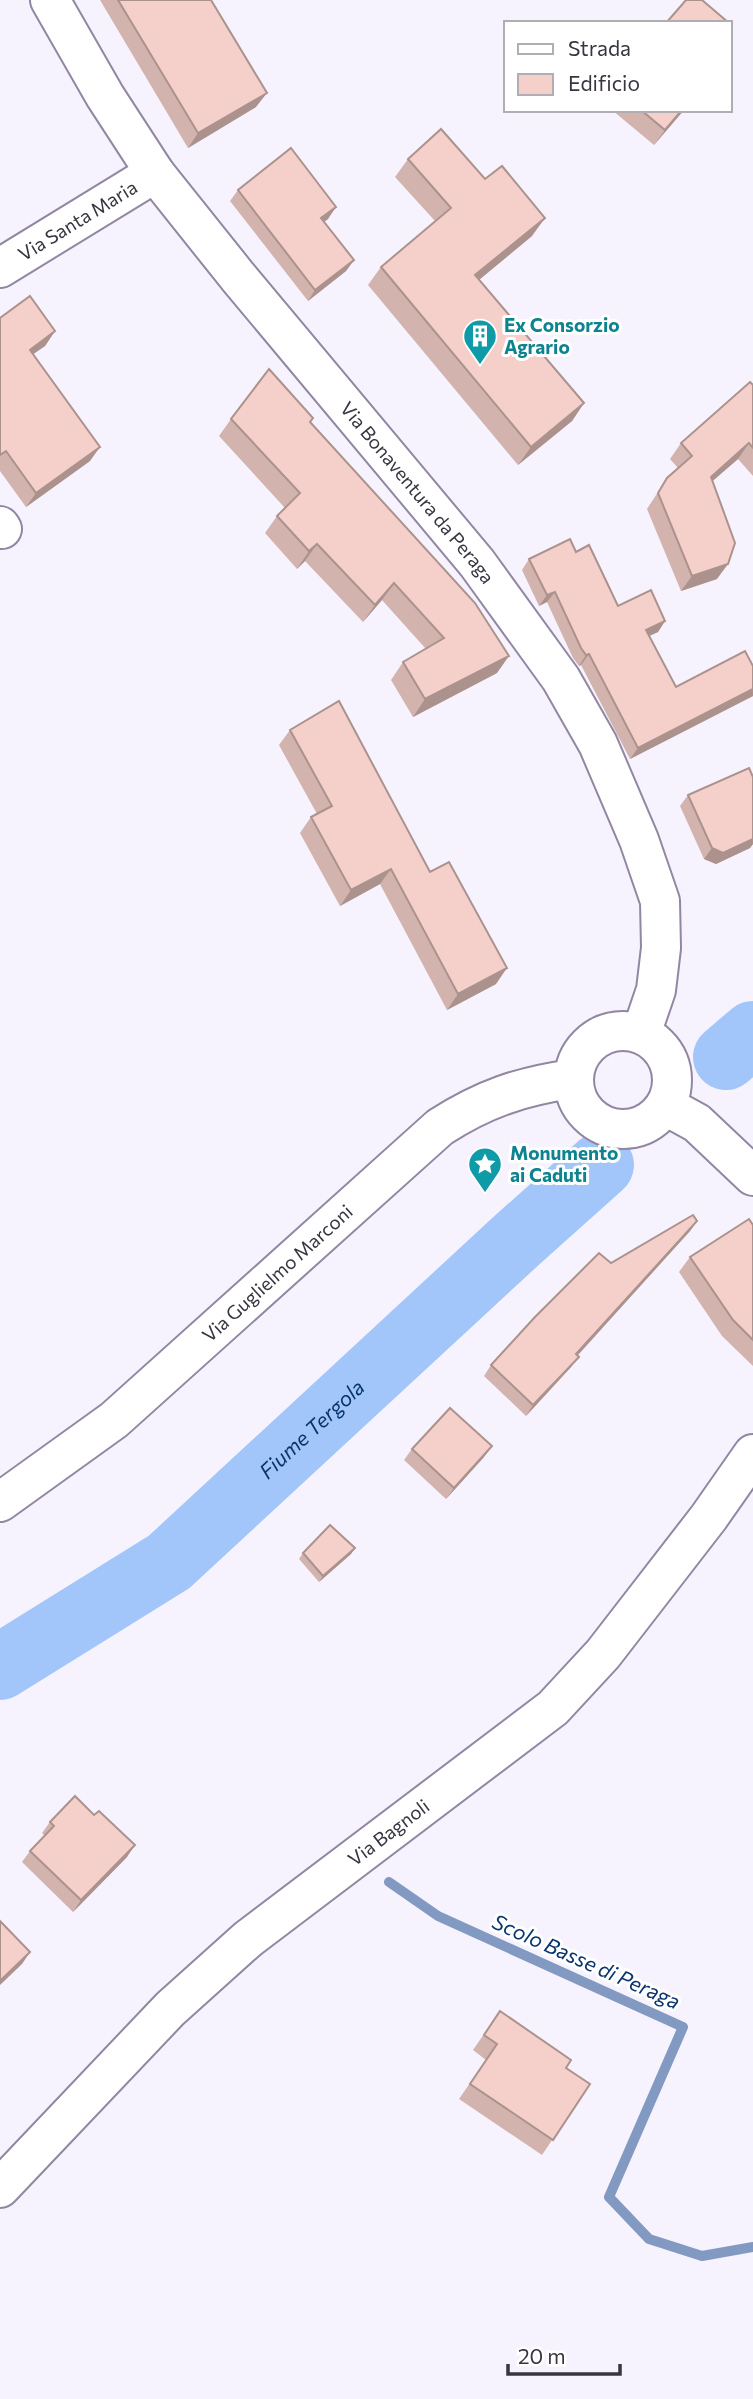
<svg xmlns="http://www.w3.org/2000/svg" width="753" height="2399" font-family="Commissioner,sans-serif">
	<style>
		.lines { fill: none; stroke-linecap: round; stroke-linejoin: round }
		.stream { stroke: #829ac2; stroke-width: 10 }
		.river { stroke: #a2c6fa; stroke-width: 66 }
		.street-casing { stroke: #9187a3; stroke-width: 42 }
		.secondary-casing { stroke: #9187a3; stroke-width: 42 }
		.street { stroke: #fff; stroke-width: 38 }
		.secondary { stroke: #fff; stroke-width: 38 }
		.wall { fill: #d3b3ae }
		.shaded-wall { fill: #ac928d }
		.building { fill: #f5d0ca; stroke: #ac928d; stroke-width: 2 }
		.labels { text-anchor: middle; stroke-width: 6; stroke-linejoin: round; paint-order: stroke }
		.street-label { font-size: 19px; fill: #393440; stroke: #fff }
		.culture-label { font-size: 19px; font-weight: bold; fill: #0d838f; stroke: #fff; text-anchor: start }
		.water-label { font-size: 21px; font-style: italic; fill: #09346c; stroke: #fff }
	</style>
	<rect width="100%" height="100%" fill="#f6f2fe"/>
	<g class="lines">
		<g class="stream">
			<path d="M743,1044L753,1058"/>
			<path d="M389,1882L438,1916L683,2027L609,2197L649,2239L702,2256L753,2247"/>
		</g>
		<g class="river">
			<path d="M726,1057L753,1034"/>
			<path id="s1" d="M0,1667L169,1562L516,1241L601,1165"/>
		</g>
		<g class="street-casing">
			<g id="street">
				<path id="s2" d="M0,268L155,173"/>
				<path d="M0,526L2,529"/>
			</g>
		</g>
		<g class="secondary-casing">
			<g id="secondary">
				<path id="s3" d="M50,0L105,96L155,173L238,277L477,563L561,679L598,744L639,840L660,901L661,948L656,990L641,1034"/>
				<circle cx="623" cy="1080" r="49"/>
				<path d="M666,1106L697,1123L753,1176"/>
				<path id="s4" d="M0,1502L114,1420L440,1127C484,1099 521,1086 573,1079"/>
				<path id="s5" d="M0,2188L170,2009L248,1939L553,1708L603,1654L709,1517L753,1454"/>
			</g>
		</g>
		<use href="#street" class="street"/>
		<use href="#secondary" class="secondary"/>
	</g>
	<g class="wall">
		<path d="M100,0H211L256,107L188,148Z"/>
		<path d="M612,110H684L654,145Z"/>
		<path d="M408,159L532,236L479,280L584,403L572,421L518,465L368,285L381,267L435,221L395,177Z"/>
		<path d="M238,190L328,219L324,222L354,260L346,271L308,301L230,201Z"/>
		<path d="M0,318L55,331L45,346L33,354L90,461L26,507L0,471Z"/>
		<path d="M753,385V476L738,459L712,481L717,579L681,591L647,509L667,478L678,468L670,459L681,443Z"/>
		<path d="M231,419L310,422L497,673L413,717L391,680L403,662L426,649L382,600L363,622L305,561L297,569L265,533L277,516L285,508L219,436Z"/>
		<path d="M576,552L618,606L665,621L658,632L649,636L676,687L753,666V696L630,759L581,665L579,666L573,658L547,602L539,606L522,570L529,559Z"/>
		<path d="M290,730L430,872L496,984L447,1010L380,884L340,906L300,833L311,817L317,814L279,745Z"/>
		<path d="M753,777V844L750,848L716,864L704,859L680,806L688,795Z"/>
		<path d="M697,1221L690,1231L577,1355L571,1367L526,1416L484,1376L491,1365L611,1263Z"/>
		<path d="M753,1225V1366L722,1336L679,1272L690,1257Z"/>
		<path d="M412,1449L484,1457L446,1499L404,1460Z"/>
		<path d="M355,1548L351,1554L319,1582L299,1559L303,1553Z"/>
		<path d="M94,1815L127,1857L73,1912L22,1862L30,1851L45,1836L42,1833L50,1822Z"/>
		<path d="M500,2011L566,2068L590,2084L542,2155L459,2099L486,2060L473,2050Z"/>
	</g>
	<g class="shaded-wall">
		<path d="M267,93L256,107L188,148L198,133Z"/>
		<path d="M682,110H684L654,145L665,130Z"/>
		<path d="M336,207L328,219L313,230L321,218Z"/>
		<path d="M545,218L532,236L463,293L475,275Z"/>
		<path d="M354,260L346,271L308,301L315,290Z"/>
		<path d="M55,331L45,346L19,364L30,350Z"/>
		<path d="M584,403L572,421L518,465L531,447Z"/>
		<path d="M749,443L738,459L700,492L711,477Z"/>
		<path d="M100,447L90,461L26,507L36,493Z"/>
		<path d="M317,544L305,561L297,569L309,551Z"/>
		<path d="M728,564L717,579L681,591L692,576Z"/>
		<path d="M394,583L382,600L363,622L375,605Z"/>
		<path d="M555,592L547,602L539,606L547,595Z"/>
		<path d="M665,621L658,632L638,641L646,630Z"/>
		<path d="M589,654L581,665L579,666L586,655Z"/>
		<path d="M509,656L497,673L413,717L425,699Z"/>
		<path d="M753,689V696L630,759L638,748Z"/>
		<path d="M753,839V844L750,848L716,864L704,859L712,848Z"/>
		<path d="M391,869L380,884L340,906L351,890Z"/>
		<path d="M507,968L496,984L447,1010L458,994Z"/>
		<path d="M697,1221L690,1231L569,1365L576,1354Z"/>
		<path d="M579,1357L571,1367L526,1416L533,1405Z"/>
		<path d="M492,1446L484,1457L446,1499L454,1488Z"/>
		<path d="M355,1548L351,1554L319,1582L323,1576Z"/>
		<path d="M135,1845L127,1857L73,1912L81,1900Z"/>
		<path d="M30,1952L22,1964L0,1985V1981Z"/>
	</g>
	<g class="building">
		<path d="M118,0H211L267,93L198,133Z"/>
		<path d="M686,0H702L729,23H666Z"/>
		<path d="M641,110H682L665,130Z"/>
		<path d="M441,129L485,179L502,166L545,218L475,275L584,403L531,447L381,267L451,208L408,159Z"/>
		<path d="M291,148L336,207L321,218L354,260L315,290L238,190Z"/>
		<path d="M30,296L55,331L30,350L100,447L36,493L6,451L0,455V318Z"/>
		<path d="M269,369L313,418L310,422L475,603L509,656L425,699L403,662L444,638L394,583L375,605L317,544L309,551L277,516L300,493L231,419Z"/>
		<path d="M750,382L753,385V448L749,443L711,477L735,543L728,564L692,576L658,493L667,478L692,456L681,443Z"/>
		<path d="M570,539L576,552L589,545L618,606L651,590L665,621L646,630L676,687L745,651L753,666V689L638,748L589,654L586,655L581,648L555,592L547,595L529,559Z"/>
		<path d="M339,701L430,872L449,862L507,968L458,994L391,869L351,890L311,817L332,806L290,730Z"/>
		<path d="M749,768L753,777V839L723,853L712,848L688,795Z"/>
		<path d="M693,1215L697,1221L576,1354L579,1357L533,1405L491,1365L535,1317L599,1253L611,1263Z"/>
		<path d="M749,1219L753,1225V1340L733,1320L690,1257Z"/>
		<path d="M450,1408L492,1446L454,1488L412,1449Z"/>
		<path d="M330,1525L355,1548L323,1576L303,1553Z"/>
		<path d="M75,1796L94,1815L99,1811L135,1845L81,1900L30,1851L54,1826L50,1822Z"/>
		<path d="M0,1921L30,1952L0,1981Z"/>
		<path d="M500,2011L571,2060L566,2068L590,2084L553,2140L470,2084L497,2044L484,2035Z"/>
	</g>
	<defs>
		<g id="building-pin" transform="scale(1.75)"><path d="M0 17L-7.5 6A9.5 9.5 0 1 1 7.5 6Z" fill="#0f9aa8" stroke="#fff"/><path d="M-4-6H4V6H1V3H-1V6H-4ZM-2.5-4.3h1.7v1.8h-1.7ZM.8-4.3h1.7v1.8H.8ZM-2.5-1h1.7V.8h-1.7ZM.8-1h1.7V.8H.8Z" fill="#fff"/></g>
		<g id="sight-pin" transform="scale(1.75)"><path d="M0 17L-7.5 6A9.5 9.5 0 1 1 7.5 6Z" fill="#0f9aa8" stroke="#fff"/><path d="M0-6L1.8-2.2L6-1.7L2.9 1.2L3.7 5.4L0 3.3L-3.7 5.4L-2.9 1.2L-6-1.7L-1.8-2.2Z" fill="#fff"/></g>
	</defs>
	<g fill-rule="evenodd">
		<use href="#building-pin" x="480" y="336"/>
		<use href="#sight-pin" x="485" y="1164"/>
	</g>
	<g class="labels">
		<g class="street-label">
			<text dy="7" stroke="none"><textPath href="#s2" startOffset="91">Via Santa Maria</textPath></text>
			<text dy="7" stroke="none"><textPath href="#s3" startOffset="616">Via Bonaventura da Peraga</textPath></text>
			<text dy="7" stroke="none"><textPath href="#s4" startOffset="360">Via Guglielmo Marconi</textPath></text>
			<text dy="7" stroke="none"><textPath href="#s5" startOffset="528">Via Bagnoli</textPath></text>
		</g>
		<g class="culture-label">
			<text x="504" y="332">Ex Consorzio<tspan x="504" dy="22">Agrario</tspan></text>
			<text x="510" y="1160">Monumento<tspan x="510" dy="22">ai Caduti</tspan></text>
		</g>
		<g class="water-label">
			<text dy="7" stroke="none"><textPath href="#s1" startOffset="394">Fiume Tergola</textPath></text>
			<text transform="translate(586 1962) rotate(24)" y="7">Scolo Basse di Peraga</text>
		</g>
	</g>
	<rect x="504" y="21" width="228" height="91" fill="#ffffff" stroke="#b0aeb3" stroke-width="2"/>
	<rect x="518" y="44" width="35" height="10" fill="#ffffff" stroke="#b0aeb3" stroke-width="2"/>
	<text x="568" y="56" font-size="21" fill="#393440">Strada</text>
	<rect x="518" y="74" width="35" height="21" fill="#f5d0ca" stroke="#b0aeb3" stroke-width="2"/>
	<text x="568" y="91" font-size="21" fill="#393440">Edificio</text>
	<path d="M508 2364v10h112v-10" fill="none" stroke="#393440" stroke-width="3.5"/>
	<text x="518" y="2364" font-size="21" fill="#393440" stroke="#ffffff" stroke-width="5" paint-order="stroke">20 m</text>
</svg>
